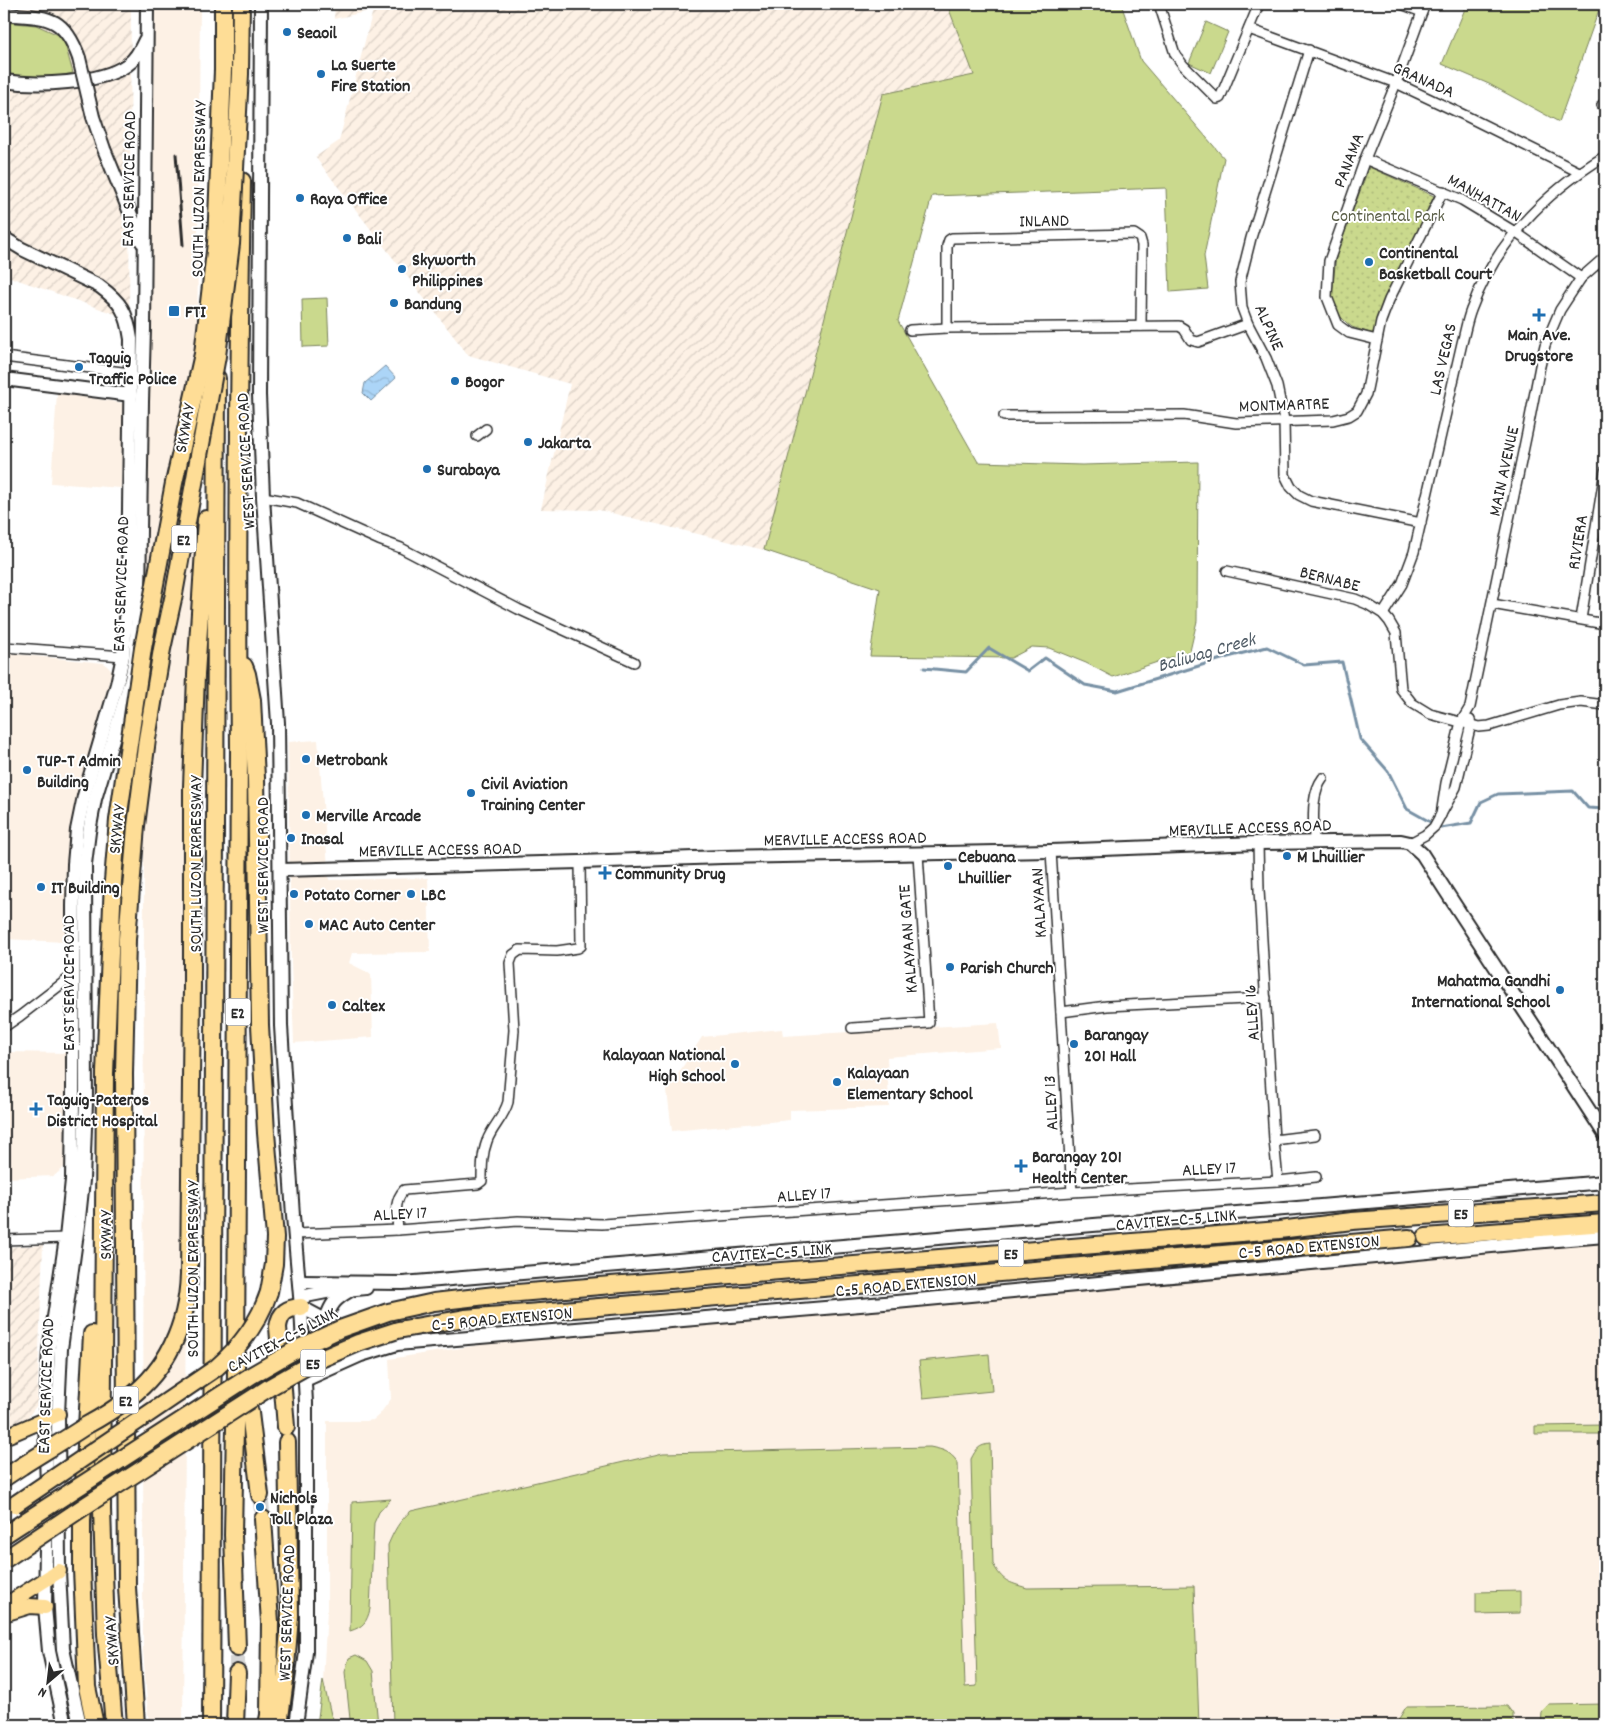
<svg xmlns="http://www.w3.org/2000/svg" width="1609" height="1729" font-family="Dekko,sans-serif">
	<style>
		.built { fill: #fdf1e5 }
		.industrial { fill: url(#industrial-furrows) }
		.green { fill: #cad98d; stroke: #7a825c }
		.park { fill: url(#park-dots); stroke: #7a825c }
		.water { fill: url(#water-waves); stroke: #7891a5 }
		.lines { fill: none; stroke-linecap: round; stroke-linejoin: round }
		.stream { stroke: #7891a5; stroke-width: 3 }
		.highway-tunnel { stroke: #d5d5d5; stroke-width: 16; stroke-dasharray: 16 8; stroke-linecap: butt }
		.street-casing { stroke: #2b2b2b; stroke-width: 12 }
		.secondary-casing { stroke: #2b2b2b; stroke-width: 16 }
		.primary-casing { stroke: #2b2b2b; stroke-width: 18 }
		.highway-casing { stroke: #2b2b2b; stroke-width: 20 }
		.street { stroke: #fff; stroke-width: 9 }
		.secondary { stroke: #fff; stroke-width: 12 }
		.primary { stroke: #fedd96; stroke-width: 14 }
		.highway { stroke: #fedd96; stroke-width: 16 }
		.rail { stroke: #2b2b2b; stroke-width: 3 }
		.secondary-bridge-casing { stroke: #2b2b2b; stroke-width: 16; stroke-linecap: butt }
		.highway-bridge-casing { stroke: #2b2b2b; stroke-width: 20; stroke-linecap: butt }
		.secondary-bridge { stroke: #fff; stroke-width: 12 }
		.highway-bridge { stroke: #fedd96; stroke-width: 16 }
		.poi-dot { fill: #1f6fb2; stroke: #fff; stroke-width: 2 }
		.labels { text-anchor: middle; stroke-width: 4; stroke-linejoin: round; paint-order: stroke }
		.shield { fill: #fff; stroke: #6b6b6b; stroke-width: 1 }
		.shield-label { font-size: 16px; font-weight: bold; fill: #2b2b2b }
		.poi-label { font-size: 18px; font-weight: bold; fill: #2b2b2b; stroke: #fff; text-anchor: start }
		.street-label { font-size: 18px; fill: #2b2b2b; stroke: #fff }
		.park-label { font-size: 18px; fill: #5b5f48; stroke: #fff }
		.water-label { font-size: 19px; font-style: italic; fill: #525e68; stroke: #fff }
	</style>
	<defs>
		<pattern id="industrial-furrows" width="10" height="10" patternUnits="userSpaceOnUse" patternTransform="scale(1.25)"><rect width="10" height="10" fill="#fdf1e5"/><path d="M-1 1l2-2M0 10L10 0M9 11l2-2" fill="none" stroke="#d9cfc5"/></pattern>
		<pattern id="park-dots" width="8" height="8" patternUnits="userSpaceOnUse" patternTransform="scale(1.25)"><rect width="8" height="8" fill="#cad98d"/><path d="M2 2h.1M6 6h.1" fill="none" stroke="#aeba7a" stroke-width="1.8" stroke-linecap="round"/></pattern>
		<pattern id="water-waves" width="16" height="10" patternUnits="userSpaceOnUse" patternTransform="scale(1.25)"><rect width="16" height="10" fill="#acd5f7"/><path d="M0 5q4-4 8 0t8 0" fill="none" stroke="#94b7d4"/></pattern>
	</defs>
	<rect width="100%" height="100%" fill="#fff"/>
	<filter id="ink" filterUnits="userSpaceOnUse"><feTurbulence type="fractalNoise" baseFrequency=".02" numOctaves="2"/><feDisplacementMap in="SourceGraphic" scale="10" xChannelSelector="R" yChannelSelector="G"/><feConvolveMatrix kernelMatrix="1 2 1 2 8 2 1 2 1" color-interpolation-filters="sRGB"/></filter>
	<g filter="url(#ink)">
		<g class="built">
			<path d="M154,4H200L195,591L189,847L183,1725H149L143,1650L144,846Z"/>
			<path d="M57,393L123,403L121,488L51,483Z"/>
			<path d="M4,653L104,663L112,671L72,819L68,855L66,942L4,939Z"/>
			<path d="M318,740L329,880L428,878L430,952L352,953L349,963L371,974L373,1037L294,1043L291,963L288,742Z"/>
			<path d="M998,1023L1001,1048L887,1057L889,1107L790,1110V1120L672,1131L667,1091L702,1037L782,1029L783,1036Z"/>
			<path d="M4,1052L69,1053L67,1165L54,1176L4,1178Z"/>
			<path d="M1587,1243L1605,1245V1725H317L323,1680L327,1611V1421H366L373,1420L379,1415L391,1399L389,1359L493,1343Z"/>
		</g>
		<g class="industrial">
			<path d="M4,4H131L129,319L4,275Z"/>
			<path d="M335,4H947L974,75L883,94L764,550L599,510L541,509L570,384L468,355L315,157L339,141L373,10L334,19Z"/>
			<path d="M43,1245L37,1405L25,1421L4,1431V1247Z"/>
		</g>
		<g class="green">
			<path d="M947,4H1121L1141,61L1224,158L1204,256L1208,289L1170,292L1166,188L932,196L898,321L978,462L1082,465L1198,462L1197,621L1190,651L1113,677L1086,663L1049,648L1032,647L1011,658L870,656L880,589L764,550L883,94L974,75Z"/>
			<path d="M1467,4H1601L1559,122L1489,84L1442,64Z"/>
			<path d="M4,22L36,25L63,37L73,73L44,79L4,76Z"/>
			<path d="M1206,22L1228,32L1211,73L1189,63Z"/>
			<path d="M327,298L329,346L303,347L302,299Z"/>
			<path d="M989,1354L992,1391L923,1398L919,1361Z"/>
			<path d="M1605,1425V1434H1535V1426Z"/>
			<path d="M990,1444L993,1564C1003,1582 1008,1582 1027,1588L1194,1586L1199,1725H393L388,1545C394,1531 399,1521 411,1511L663,1453L930,1447C944,1450 950,1451 958,1463L965,1687L977,1686L971,1459C976,1449 979,1445 990,1444Z"/>
			<path d="M391,1499L379,1512L374,1523L370,1609C367,1622 363,1627 350,1631L352,1502Z"/>
			<path d="M1520,1591V1613L1476,1614V1592Z"/>
			<path d="M356,1655L367,1661L373,1671L378,1725H354L350,1719L345,1672L349,1658Z"/>
			<path d="M323,1680L331,1715L337,1725H317Z"/>
			<path d="M1605,1704V1725H1541L1542,1712L1548,1705Z"/>
			<path d="M1507,1706L1513,1714V1725H1488L1479,1721L1397,1722L1406,1707Z"/>
		</g>
		<path class="park" d="M1369,167L1434,196L1386,298L1373,334L1352,327L1347,323L1341,317L1335,306L1332,295L1336,256Z"/>
		<path class="water" d="M385,366L396,378L371,401L363,393L365,383Z"/>
		<g class="lines">
			<path class="stream" d="M924,668L966,672L989,648L1028,671L1045,658L1085,685L1117,691L1228,657L1267,647L1304,665L1342,662L1360,739L1388,771L1407,809L1441,828L1471,823L1481,802L1498,794L1573,791L1588,808L1605,809"/>
			<g class="highway-tunnel">
				<path d="M260,1495L263,1519"/>
				<path d="M237,1673V1648"/>
			</g>
			<g class="street-casing">
				<g id="street">
					<path d="M1159,4L1175,54L1183,65L1217,99L1220,98L1259,4"/>
					<path d="M1401,4L1422,12"/>
					<path d="M1249,29L1396,83L1466,116L1579,172"/>
					<path d="M1309,50L1251,238L1240,282L1242,308L1248,324L1266,358L1277,386L1284,420L1285,475L1291,487L1299,495L1311,501L1421,523"/>
					<path d="M1602,105L1605,107"/>
					<path d="M1365,159L1462,200L1515,232L1581,278"/>
					<path d="M947,328V246L949,240L952,238L1134,234L1140,238L1142,245L1141,326"/>
					<path d="M910,330L947,328L1179,326L1184,329L1191,340L1198,342L1248,324"/>
					<path d="M1377,340L1349,333L1338,325L1327,297L1329,261L1365,159L1396,83L1425,4"/>
					<path d="M4,357L130,373"/>
					<path d="M1004,416L1184,415L1236,423L1333,420L1349,416L1357,411L1366,394L1381,321L1389,300L1443,191"/>
					<path d="M477,436L486,429"/>
					<path d="M263,497L297,503L379,540L401,548L518,609L634,662"/>
					<path d="M1227,571L1355,599L1367,604L1383,614L1389,621L1396,633L1401,689L1412,703L1430,714L1479,727L1489,726L1559,705L1581,702L1605,705"/>
					<path d="M1492,604L1605,624"/>
					<path d="M1383,614L1402,584L1414,552L1462,343C1465,332 1467,320 1471,310C1496,241 1545,193 1605,156"/>
					<path d="M1581,619L1605,471"/>
					<path d="M4,647L123,656"/>
					<path d="M1441,815L1446,783L1461,722L1470,707L1528,428L1540,366L1545,345L1560,310L1581,278L1605,257"/>
					<path d="M1314,842C1314,822 1310,795 1323,778"/>
					<path d="M1258,843L1259,890L1274,1140L1278,1181"/>
					<path d="M1410,843L1425,835L1434,827L1456,787L1471,724L1470,720"/>
					<path d="M1051,851L1072,1192"/>
					<path d="M1061,1012L1107,1006L1266,998"/>
					<path d="M4,1027L20,1016L72,976"/>
					<path d="M852,1028L929,1023L918,854"/>
					<path d="M1274,1140L1315,1135"/>
					<path d="M398,1230C397,1215 393,1202 404,1190L478,1184L482,1181C482,1168 482,1154 487,1141C492,1127 504,1117 508,1102L514,1030L510,963L513,955L520,950L557,951L578,948L581,946L580,862"/>
					<path d="M295,1234L398,1230L518,1221L602,1224L1072,1192L1278,1181L1316,1177"/>
					<path d="M4,1240L66,1238"/>
				</g>
			</g>
			<g class="secondary-casing">
				<g id="secondary">
					<path d="M261,4L259,395L263,497L278,723L281,1026L293,1216L301,1307L306,1403V1652L296,1725"/>
					<path d="M4,14C45,18 63,13 79,58"/>
					<path d="M4,81C36,86 100,84 127,65C136,59 141,49 145,40"/>
					<path d="M93,117L104,149L142,242"/>
					<path d="M4,238L22,249L99,286C121,302 127,312 131,339L128,595L123,656L117,684L84,796L77,830L74,864L73,906V1102L72,1180L66,1238L49,1350L45,1419L47,1488L45,1607L49,1651L65,1725"/>
					<path d="M4,379L131,395"/>
					<path d="M281,870L580,862L722,857L1051,851L1258,843L1401,841L1410,843L1422,854C1482,948 1545,1041 1605,1135"/>
					<path d="M299,1282L403,1283L451,1279L1605,1182"/>
					<path d="M301,1297L326,1292L366,1288"/>
					<path d="M301,1307L346,1331L372,1340"/>
					<path d="M326,1319C331,1304 335,1299 349,1291"/>
					<path d="M305,1380L361,1355L397,1344L896,1302L1545,1241L1605,1236"/>
					<path d="M80,1725L63,1649L59,1571L58,1414L61,1349L79,1218L83,1180L86,1102L85,864L89,832L95,799L131,679L135,658L139,595L142,402L144,329L147,4"/>
				</g>
			</g>
			<g class="primary-casing">
				<g id="primary">
					<path d="M4,1437L58,1414"/>
					<path d="M4,1606L59,1571"/>
					<path d="M4,1614L30,1606L45,1607"/>
				</g>
			</g>
			<g class="highway-casing">
				<g id="highway">
					<path d="M244,666L247,674L252,700L256,778L260,1025L266,1133L275,1237L274,1264L269,1292"/>
					<path d="M192,986V787L196,675L206,519"/>
					<path d="M105,1073L102,1509L106,1634L114,1725"/>
					<path d="M124,1074L127,1587L136,1725"/>
					<path d="M1426,1237L1605,1223"/>
					<path d="M670,1280L1279,1230L1352,1221L1605,1203"/>
					<path d="M671,1301L1409,1238"/>
					<path d="M92,1334L82,1521V1569L87,1687L95,1725"/>
					<path d="M242,1389L250,1413L260,1495"/>
					<path d="M286,1427L278,1327C280,1312 288,1308 301,1307"/>
					<path d="M4,1478L22,1466"/>
					<path d="M263,1519L270,1622L269,1715L267,1725"/>
					<path d="M237,1648L233,1535L236,1371L239,748C237,559 239,370 242,181"/>
					<path d="M211,1725L217,378"/>
					<path d="M235,1725L237,1673"/>
					<path d="M279,1725L285,1680L290,1616L287,1442"/>
				</g>
			</g>
			<use href="#street" class="street"/>
			<use href="#secondary" class="secondary"/>
			<use href="#primary" class="primary"/>
			<use href="#highway" class="highway"/>
			<path class="rail" d="M176,154L183,245"/>
			<g class="secondary-bridge-casing">
				<path id="secondary-bridge" d="M79,58L93,117"/>
			</g>
			<g class="highway-bridge-casing">
				<g id="highway-bridge">
					<path d="M105,1073L113,881L118,820L143,648L174,483L203,354L216,243L223,70V4"/>
					<path d="M124,1074L127,939L136,826L147,739L162,649L174,594L217,356L231,244L240,74L241,4"/>
					<path d="M22,1466C44,1452 66,1439 87,1425C102,1417 116,1408 129,1398C169,1367 187,1324 189,1275L192,986"/>
					<path d="M14,1505L216,1368C240,1347 259,1323 269,1292"/>
					<path d="M4,1535L252,1375L297,1349L340,1329L388,1312L434,1302L495,1295L670,1280"/>
					<path d="M4,1560L88,1504L270,1387L316,1361L358,1343L398,1330L465,1318L671,1301"/>
				</g>
			</g>
			<use href="#secondary-bridge" class="secondary-bridge"/>
			<use href="#highway-bridge" class="highway-bridge"/>
		</g>
	</g>
	<g class="poi-dot">
		<circle cx="287" cy="32" r="5"/>
		<circle cx="321" cy="74" r="5"/>
		<circle cx="300" cy="198" r="5"/>
		<circle cx="347" cy="238" r="5"/>
		<circle cx="1369" cy="262" r="5"/>
		<circle cx="402" cy="269" r="5"/>
		<circle cx="394" cy="303" r="5"/>
		<rect x="168" y="305" width="12" height="12" rx="2.5"/>
		<path d="M1536.5 307.5h5v5h5v5h-5v5h-5v-5h-5v-5h5z"/>
		<circle cx="79" cy="367" r="5"/>
		<circle cx="455" cy="381" r="5"/>
		<circle cx="528" cy="442" r="5"/>
		<circle cx="427" cy="469" r="5"/>
		<circle cx="306" cy="759" r="5"/>
		<circle cx="27" cy="770" r="5"/>
		<circle cx="471" cy="793" r="5"/>
		<circle cx="306" cy="815" r="5"/>
		<circle cx="291" cy="838" r="5"/>
		<circle cx="1287" cy="856" r="5"/>
		<circle cx="948" cy="866" r="5"/>
		<path d="M602.5 865.5h5v5h5v5h-5v5h-5v-5h-5v-5h5z"/>
		<circle cx="41" cy="887" r="5"/>
		<circle cx="294" cy="894" r="5"/>
		<circle cx="411" cy="894" r="5"/>
		<circle cx="309" cy="924" r="5"/>
		<circle cx="950" cy="967" r="5"/>
		<circle cx="1560" cy="990" r="5"/>
		<circle cx="332" cy="1005" r="5"/>
		<circle cx="1074" cy="1044" r="5"/>
		<circle cx="735" cy="1064" r="5"/>
		<circle cx="837" cy="1082" r="5"/>
		<path d="M33.5 1101.5h5v5h5v5h-5v5h-5v-5h-5v-5h5z"/>
		<path d="M1018.5 1158.5h5v5h5v5h-5v5h-5v-5h-5v-5h5z"/>
		<circle cx="260" cy="1507" r="5"/>
	</g>
	<g class="labels">
		<g class="shield">
			<rect x="171.5" y="525.5" width="25" height="27" rx="4"/>
			<rect x="225.5" y="998.5" width="25" height="27" rx="4"/>
			<rect x="1448.5" y="1199.5" width="25" height="27" rx="4"/>
			<rect x="998.5" y="1239.5" width="25" height="27" rx="4"/>
			<rect x="300.5" y="1349.5" width="25" height="27" rx="4"/>
			<rect x="113.5" y="1386.5" width="25" height="27" rx="4"/>
		</g>
		<g class="shield-label">
			<text x="184" y="545">E2</text>
			<text x="238" y="1018">E2</text>
			<text x="1461" y="1219">E5</text>
			<text x="1011" y="1259">E5</text>
			<text x="313" y="1369">E5</text>
			<text x="126" y="1406">E2</text>
		</g>
		<g class="poi-label">
			<text x="297" y="38">Seaoil</text>
			<text x="331" y="70">La Suerte<tspan x="331" dy="21">Fire Station</tspan></text>
			<text x="310" y="204">Raya Office</text>
			<text x="357" y="244">Bali</text>
			<text x="1379" y="258">Continental<tspan x="1379" dy="21">Basketball Court</tspan></text>
			<text x="412" y="265">Skyworth<tspan x="412" dy="21">Philippines</tspan></text>
			<text x="404" y="309">Bandung</text>
			<text x="185" y="317">FTI</text>
			<text x="1539" y="340" text-anchor="middle">Main Ave.<tspan x="1539" dy="21">Drugstore</tspan></text>
			<text x="89" y="363">Taguig<tspan x="89" dy="21">Traffic Police</tspan></text>
			<text x="465" y="387">Bogor</text>
			<text x="538" y="448">Jakarta</text>
			<text x="437" y="475">Surabaya</text>
			<text x="316" y="765">Metrobank</text>
			<text x="37" y="766">TUP-T Admin<tspan x="37" dy="21">Building</tspan></text>
			<text x="481" y="789">Civil Aviation<tspan x="481" dy="21">Training Center</tspan></text>
			<text x="316" y="821">Merville Arcade</text>
			<text x="301" y="844">Inasal</text>
			<text x="958" y="862">Cebuana<tspan x="958" dy="21">Lhuillier</tspan></text>
			<text x="1297" y="862">M Lhuillier</text>
			<text x="615" y="879">Community Drug</text>
			<text x="51" y="893">IT Building</text>
			<text x="304" y="900">Potato Corner</text>
			<text x="421" y="900">LBC</text>
			<text x="319" y="930">MAC Auto Center</text>
			<text x="960" y="973">Parish Church</text>
			<text x="1550" y="986" text-anchor="end">Mahatma Gandhi<tspan x="1550" dy="21">International School</tspan></text>
			<text x="342" y="1011">Caltex</text>
			<text x="1084" y="1040">Barangay<tspan x="1084" dy="21">201 Hall</tspan></text>
			<text x="725" y="1060" text-anchor="end">Kalayaan National<tspan x="725" dy="21">High School</tspan></text>
			<text x="847" y="1078">Kalayaan<tspan x="847" dy="21">Elementary School</tspan></text>
			<text x="47" y="1105">Taguig-Pateros<tspan x="47" dy="21">District Hospital</tspan></text>
			<text x="1032" y="1162">Barangay 201<tspan x="1032" dy="21">Health Center</tspan></text>
			<text x="270" y="1503">Nichols<tspan x="270" dy="21">Toll Plaza</tspan></text>
		</g>
		<g class="street-label">
			<text transform="translate(1424 79) rotate(24)" y="6">GRANADA</text>
			<text transform="translate(1348 160) rotate(-69)" y="6">PANAMA</text>
			<text transform="translate(128 179) rotate(-89)" y="6">EAST SERVICE ROAD</text>
			<text transform="translate(198 189) rotate(-89)" y="6">SOUTH LUZON EXPRESSWAY</text>
			<text transform="translate(1485 197) rotate(29)" y="6">MANHATTAN</text>
			<text transform="translate(1044 220) rotate(-1)" y="6">INLAND</text>
			<text transform="translate(1270 327) rotate(66)" y="6">ALPINE</text>
			<text transform="translate(1442 359) rotate(-77)" y="6">LAS VEGAS</text>
			<text transform="translate(1284 404) rotate(-2)" y="6">MONTMARTRE</text>
			<text transform="translate(184 428) rotate(-80)" y="6">SKYWAY</text>
			<text transform="translate(245 461) rotate(-93)" y="6">WEST SERVICE ROAD</text>
			<text transform="translate(1503 471) rotate(-78)" y="6">MAIN AVENUE</text>
			<text transform="translate(1577 542) rotate(-81)" y="6">RIVIERA</text>
			<text transform="translate(1330 578) rotate(14)" y="6">BERNABE</text>
			<text transform="translate(120 584) rotate(-88)" y="6">EAST SERVICE ROAD</text>
			<text transform="translate(1250 827) rotate(-2)" y="6">MERVILLE ACCESS ROAD</text>
			<text transform="translate(116 829) rotate(-84)" y="6">SKYWAY</text>
			<text transform="translate(845 838) rotate(-1)" y="6">MERVILLE ACCESS ROAD</text>
			<text transform="translate(440 849) rotate(-1)" y="6">MERVILLE ACCESS ROAD</text>
			<text transform="translate(195 864) rotate(-90)" y="6">SOUTH LUZON EXPRESSWAY</text>
			<text transform="translate(262 865) rotate(-90)" y="6">WEST SERVICE ROAD</text>
			<text transform="translate(1038 903) rotate(-93)" y="6">KALAYAAN</text>
			<text transform="translate(907 939) rotate(-94)" y="6">KALAYAAN GATE</text>
			<text transform="translate(68 983) rotate(-90)" y="6">EAST SERVICE ROAD</text>
			<text transform="translate(1251 1013) rotate(-94)" y="6">ALLEY 16</text>
			<text transform="translate(1050 1103) rotate(-93)" y="6">ALLEY 13</text>
			<text transform="translate(1209 1168) rotate(-3)" y="6">ALLEY 17</text>
			<text transform="translate(804 1194) rotate(-4)" y="6">ALLEY 17</text>
			<text transform="translate(400 1213) rotate(-3)" y="6">ALLEY 17</text>
			<text transform="translate(1176 1219) rotate(-5)" y="6">CAVITEX–C-5 LINK</text>
			<text transform="translate(105 1235) rotate(-90)" y="6">SKYWAY</text>
			<text transform="translate(1309 1246) rotate(-5)" y="6">C-5 ROAD EXTENSION</text>
			<text transform="translate(772 1252) rotate(-4)" y="6">CAVITEX–C-5 LINK</text>
			<text transform="translate(192 1269) rotate(-90)" y="6">SOUTH LUZON EXPRESSWAY</text>
			<text transform="translate(906 1284) rotate(-5)" y="6">C-5 ROAD EXTENSION</text>
			<text transform="translate(502 1318) rotate(-5)" y="6">C-5 ROAD EXTENSION</text>
			<text transform="translate(282 1339) rotate(-28)" y="6">CAVITEX–C-5 LINK</text>
			<text transform="translate(45 1386) rotate(-88)" y="6">EAST SERVICE ROAD</text>
			<text transform="translate(286 1613) rotate(-88)" y="6">WEST SERVICE ROAD</text>
			<text transform="translate(111 1641) rotate(-94)" y="6">SKYWAY</text>
		</g>
		<g class="park-label">
			<text x="1388" y="221">Continental Park</text>
		</g>
		<g class="water-label">
			<text transform="translate(1206 651) rotate(-16)" y="7">Baliwag Creek</text>
		</g>
	</g>
	<rect width="1609" height="1729" fill="none" stroke="#fff" stroke-width="20"/>
	<rect x="10" y="10" width="1589" height="1709" fill="none" stroke="#2b2b2b" stroke-width="2" filter="url(#ink)"/>
	<g transform="translate(48 1682) rotate(208)" stroke="#ffffff" stroke-width="4" paint-order="stroke">
	<path d="M0-4L9 19L0 12L-9 19Z" fill="#2b2b2b"/>
	<text y="-8" font-size="14" font-weight="bold" text-anchor="middle" fill="#2b2b2b">N</text>
	</g>
</svg>
